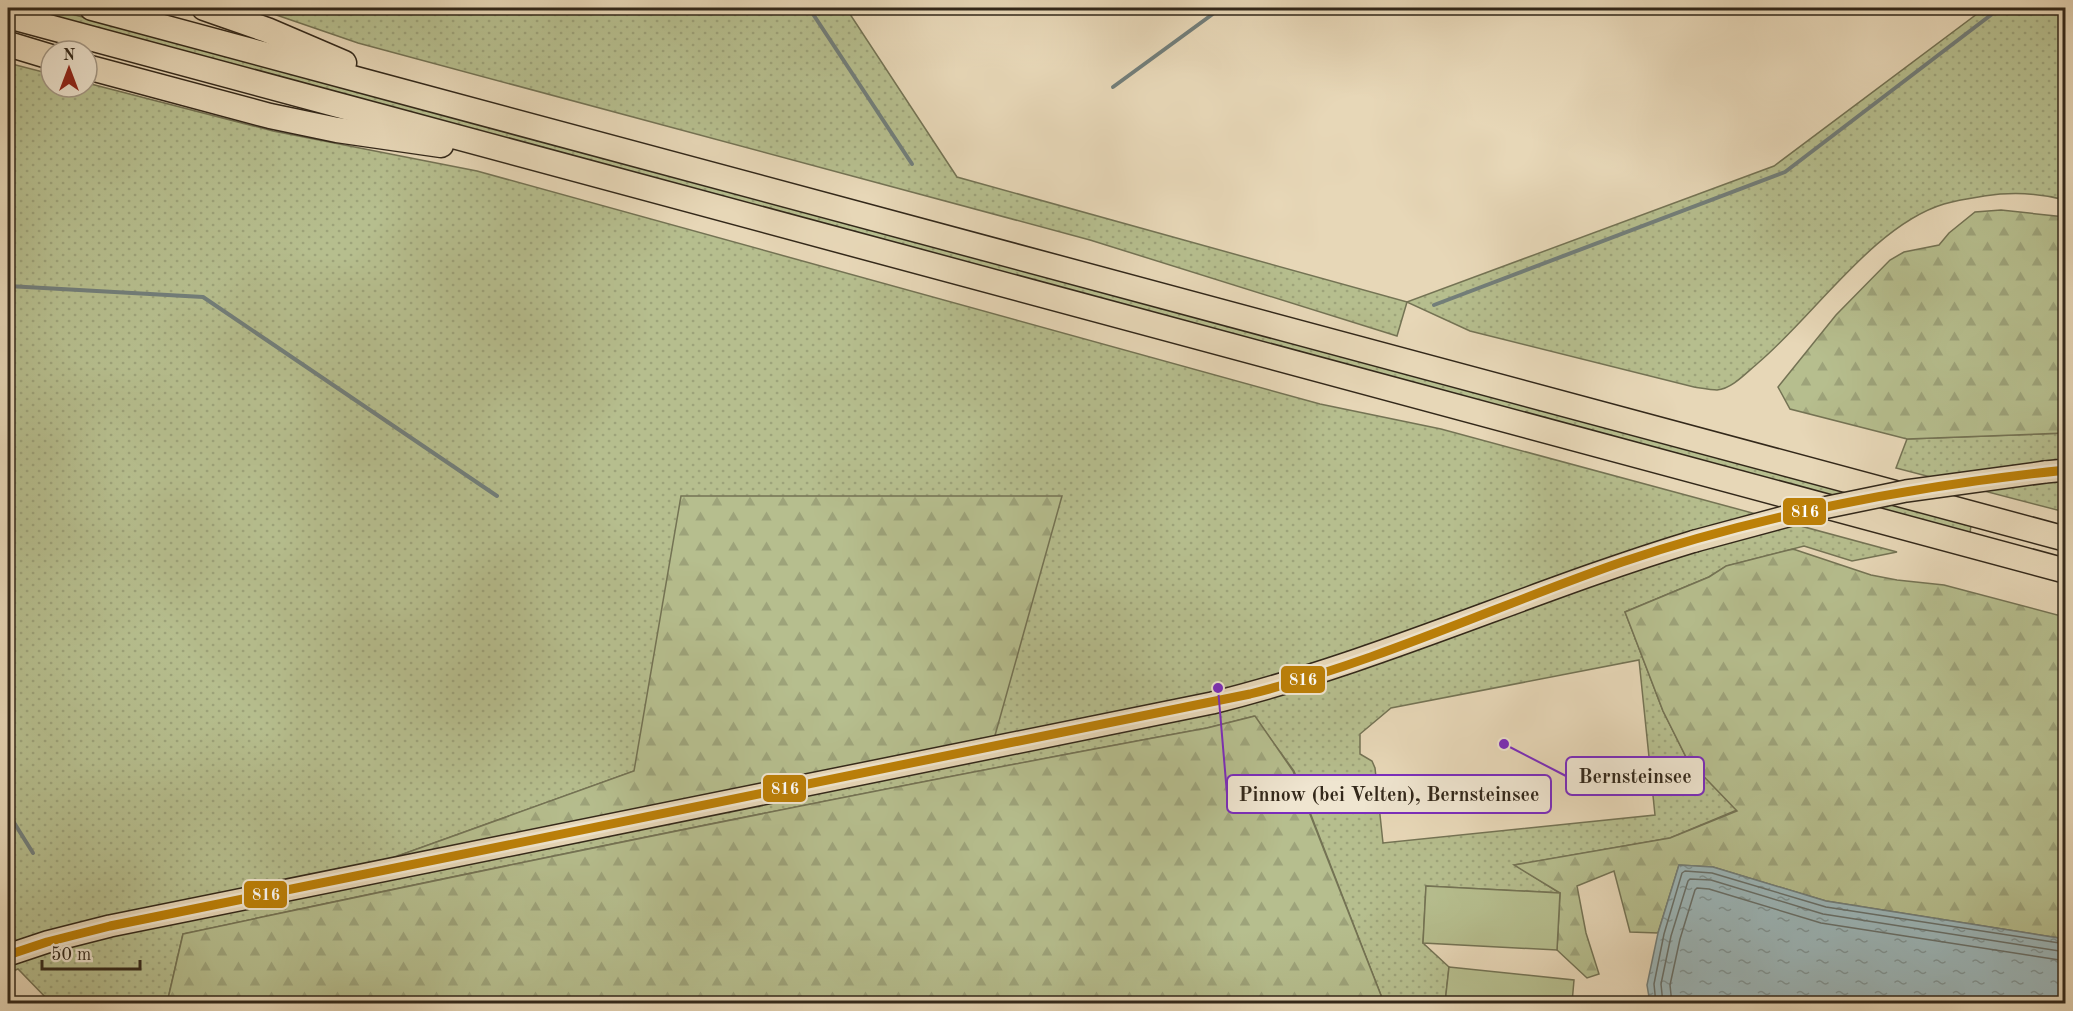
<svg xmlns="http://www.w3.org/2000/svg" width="2073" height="1011" font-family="'Old Standard TT',serif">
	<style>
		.grass { fill: url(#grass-dots); stroke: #747354; stroke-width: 1.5; fill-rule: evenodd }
		.forest { fill: url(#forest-firs); stroke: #747354; stroke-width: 1.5 }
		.pitch { fill: #b6be8e; stroke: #747354; stroke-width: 1.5 }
		.water { fill: url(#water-ripples); stroke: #727e7a; stroke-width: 1.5 }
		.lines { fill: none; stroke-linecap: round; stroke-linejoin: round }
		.shore { stroke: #68706a; stroke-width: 1.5 }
		.stream { stroke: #727e7a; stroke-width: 4 }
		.major-casing { stroke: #33281a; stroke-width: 24 }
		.highway-casing { stroke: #33281a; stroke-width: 27 }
		.major { stroke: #e7d7b7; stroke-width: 21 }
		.highway { stroke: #e7d7b7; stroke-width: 24 }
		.major-bridge-casing { stroke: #33281a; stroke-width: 24; stroke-linecap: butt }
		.major-bridge { stroke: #e7d7b7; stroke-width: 21 }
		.bus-1-casing { stroke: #efe5d0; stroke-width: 14 }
		.bus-1 { stroke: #bc8008; stroke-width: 9 }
		.leader { fill: none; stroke: #7b2cbf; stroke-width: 2 }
		.callout-dot { fill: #7b2cbf; stroke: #efe5d0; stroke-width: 2 }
		.callout { fill: #efe5d0; stroke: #7b2cbf; stroke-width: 2 }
		.callout-label { font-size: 20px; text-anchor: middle; font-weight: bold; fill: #33281a }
		.line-badge { stroke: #efe5d0; stroke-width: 2 }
		.badge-label { font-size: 16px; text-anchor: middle; font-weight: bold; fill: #fff }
	</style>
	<defs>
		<pattern id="grass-dots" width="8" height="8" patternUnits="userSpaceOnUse" patternTransform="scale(1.5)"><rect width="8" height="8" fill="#b6be8e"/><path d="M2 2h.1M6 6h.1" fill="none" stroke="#9da37a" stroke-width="1.8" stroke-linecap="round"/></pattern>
		<pattern id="forest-firs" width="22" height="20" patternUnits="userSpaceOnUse" patternTransform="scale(1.5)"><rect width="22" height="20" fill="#b6be8e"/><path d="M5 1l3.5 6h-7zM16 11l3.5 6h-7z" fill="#9da37a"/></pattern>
		<pattern id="water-ripples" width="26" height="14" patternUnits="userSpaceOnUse" patternTransform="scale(1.5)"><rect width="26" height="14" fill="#9cb7ba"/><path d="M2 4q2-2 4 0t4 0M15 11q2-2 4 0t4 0" fill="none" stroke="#809596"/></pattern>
	</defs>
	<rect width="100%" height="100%" fill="#e7d7b7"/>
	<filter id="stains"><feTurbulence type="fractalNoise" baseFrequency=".00333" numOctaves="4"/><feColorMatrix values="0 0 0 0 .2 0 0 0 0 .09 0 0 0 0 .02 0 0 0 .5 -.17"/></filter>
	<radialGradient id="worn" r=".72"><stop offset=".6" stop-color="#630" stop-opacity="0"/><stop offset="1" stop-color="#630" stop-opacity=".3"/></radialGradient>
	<g class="grass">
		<path d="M18,8H49L1971,525L1970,533Z"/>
		<path d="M256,8H846L957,177L1407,302L1774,166L1985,8H2065V200C2039,193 2011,192 1984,196C1971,198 1957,200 1944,204C1874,225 1814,316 1758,363C1747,372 1732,389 1717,390C1710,390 1701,388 1694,387L1470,331L1407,302L1397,336L1090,240L358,43Z"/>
		<path d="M8,63L51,74V87H87V83L273,131L477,171L1320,404L1441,429L1897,552L1852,561L1804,546L1727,566L1709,577L1625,612L1663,711L1687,759L1737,810L1670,838L1515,865L1560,893L1426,886L1423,943L1449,967L1445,1003H1384L1294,771L1254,716L1207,728C865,791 524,861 183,934L167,1003H51L18,969L8,973ZM1639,660L1655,815L1383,843L1375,768L1372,761L1360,754V734L1391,708ZM994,739L398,856L634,771Z"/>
		<path d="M2065,433V512L1896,468L1907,439Z"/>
	</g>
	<g class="forest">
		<path d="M2001,210L2065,217V433L1907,439L1790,409L1778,387L1836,315L1890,260L1904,252L1939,245L1949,233L1975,212Z"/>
		<path d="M681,496H1062L994,739L392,858L634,771Z"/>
		<path d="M1793,549L1871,575L1897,580L1944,585L2065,617V939L1826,901L1713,867L1679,865L1658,933L1630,932L1614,871L1577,886L1586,933L1599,974L1587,978L1557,950L1560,893L1514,865L1670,838L1737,811L1687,759L1663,711L1625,612L1709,577L1726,566Z"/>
		<path d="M1255,716L1293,771L1384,1003H167L183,934C524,861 865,791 1207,728Z"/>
	</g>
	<g class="pitch">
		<path d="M1426,886L1560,893L1557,950L1423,943Z"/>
		<path d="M1449,967L1574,980L1572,1003H1445Z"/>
	</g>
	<path class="water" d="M1679,865L1713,867L1826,901L2065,939V1003H1650L1647,985L1658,933Z"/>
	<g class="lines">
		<g class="shore">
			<path d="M1656,1004L1654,984L1664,934L1682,873L1685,871L1712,873L1826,907L2066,944"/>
			<path d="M1663,1004L1661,984L1671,936L1688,881L1690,879L1711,880L1823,914L2066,952"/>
			<path d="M1672,1004L1670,985L1680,939L1695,890L1697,888L1709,889L1821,923L2066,961"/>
		</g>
		<g class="stream">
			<path d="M809,8L912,164"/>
			<path d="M1113,87L1221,8"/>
			<path d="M8,286L203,297L497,496"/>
			<path d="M1434,305L1785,172L2000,8"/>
			<path d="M8,813L33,853"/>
		</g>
		<g class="major-casing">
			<g id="major">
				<path d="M2045,472L2066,470"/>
				<path d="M8,955L47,942L110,926L1212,703C1378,662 1532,590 1695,541"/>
			</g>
		</g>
		<g class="highway-casing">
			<g id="highway">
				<path d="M92,8L2066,539"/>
				<path d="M204,8L267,30L344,63"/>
				<path d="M8,16L2066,571"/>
				<path d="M8,44L51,57"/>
				<path d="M87,67L270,116L337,130L441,145"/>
			</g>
		</g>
		<use href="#major" class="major"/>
		<use href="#highway" class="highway"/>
		<g class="major-bridge-casing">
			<path id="major-bridge" d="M1695,541L1799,513L1906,491L2045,472"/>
		</g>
		<use href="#major-bridge" class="major-bridge"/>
		<g class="bus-1-casing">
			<path id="bus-1" d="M8,955L47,942L110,926L1250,694C1378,662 1498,605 1622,562C1766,513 1915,486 2066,470"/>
		</g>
		<use href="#bus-1" class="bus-1"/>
	</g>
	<path class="leader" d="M1504 744L1566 776M1218 688L1227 794"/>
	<g class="callout-dot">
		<circle cx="1504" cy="744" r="6"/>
		<circle cx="1218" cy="688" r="6"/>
	</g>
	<g class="callout">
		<rect x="1566" y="757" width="138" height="38" rx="6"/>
		<rect x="1227" y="775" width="324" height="38" rx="6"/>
	</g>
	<g class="callout-label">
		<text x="1635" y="783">Bernsteinsee</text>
		<text x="1389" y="801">Pinnow (bei Velten), Bernsteinsee</text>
	</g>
	<g class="line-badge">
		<rect x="1782" y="497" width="45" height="29" rx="6" fill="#bc8008"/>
		<rect x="1280" y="665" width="46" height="29" rx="6" fill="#bc8008"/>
		<rect x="762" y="774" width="45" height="29" rx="6" fill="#bc8008"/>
		<rect x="243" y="880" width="45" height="29" rx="6" fill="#bc8008"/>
	</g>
	<g class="badge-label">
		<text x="1805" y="517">816</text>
		<text x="1303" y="685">816</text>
		<text x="785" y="794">816</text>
		<text x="266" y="900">816</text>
	</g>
	<rect width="2073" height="1011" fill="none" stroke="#e7d7b7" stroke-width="30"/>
	<rect x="9" y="9" width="2055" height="993" fill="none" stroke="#33281a" stroke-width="3"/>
	<rect x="15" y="15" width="2043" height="981" fill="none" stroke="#33281a" stroke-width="1.5"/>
	<g transform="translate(69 69)"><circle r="28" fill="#efe5d0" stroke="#a49987" stroke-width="1.5"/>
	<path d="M0-4.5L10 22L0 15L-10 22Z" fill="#8f2418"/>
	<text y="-9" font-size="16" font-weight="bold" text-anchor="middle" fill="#33281a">N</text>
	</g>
	<path d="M42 960v9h98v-9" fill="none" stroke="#33281a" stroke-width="3"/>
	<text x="51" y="960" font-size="18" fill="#33281a" stroke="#efe5d0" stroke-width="4.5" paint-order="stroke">50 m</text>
	<rect width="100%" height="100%" filter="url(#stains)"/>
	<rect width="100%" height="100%" fill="url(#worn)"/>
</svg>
